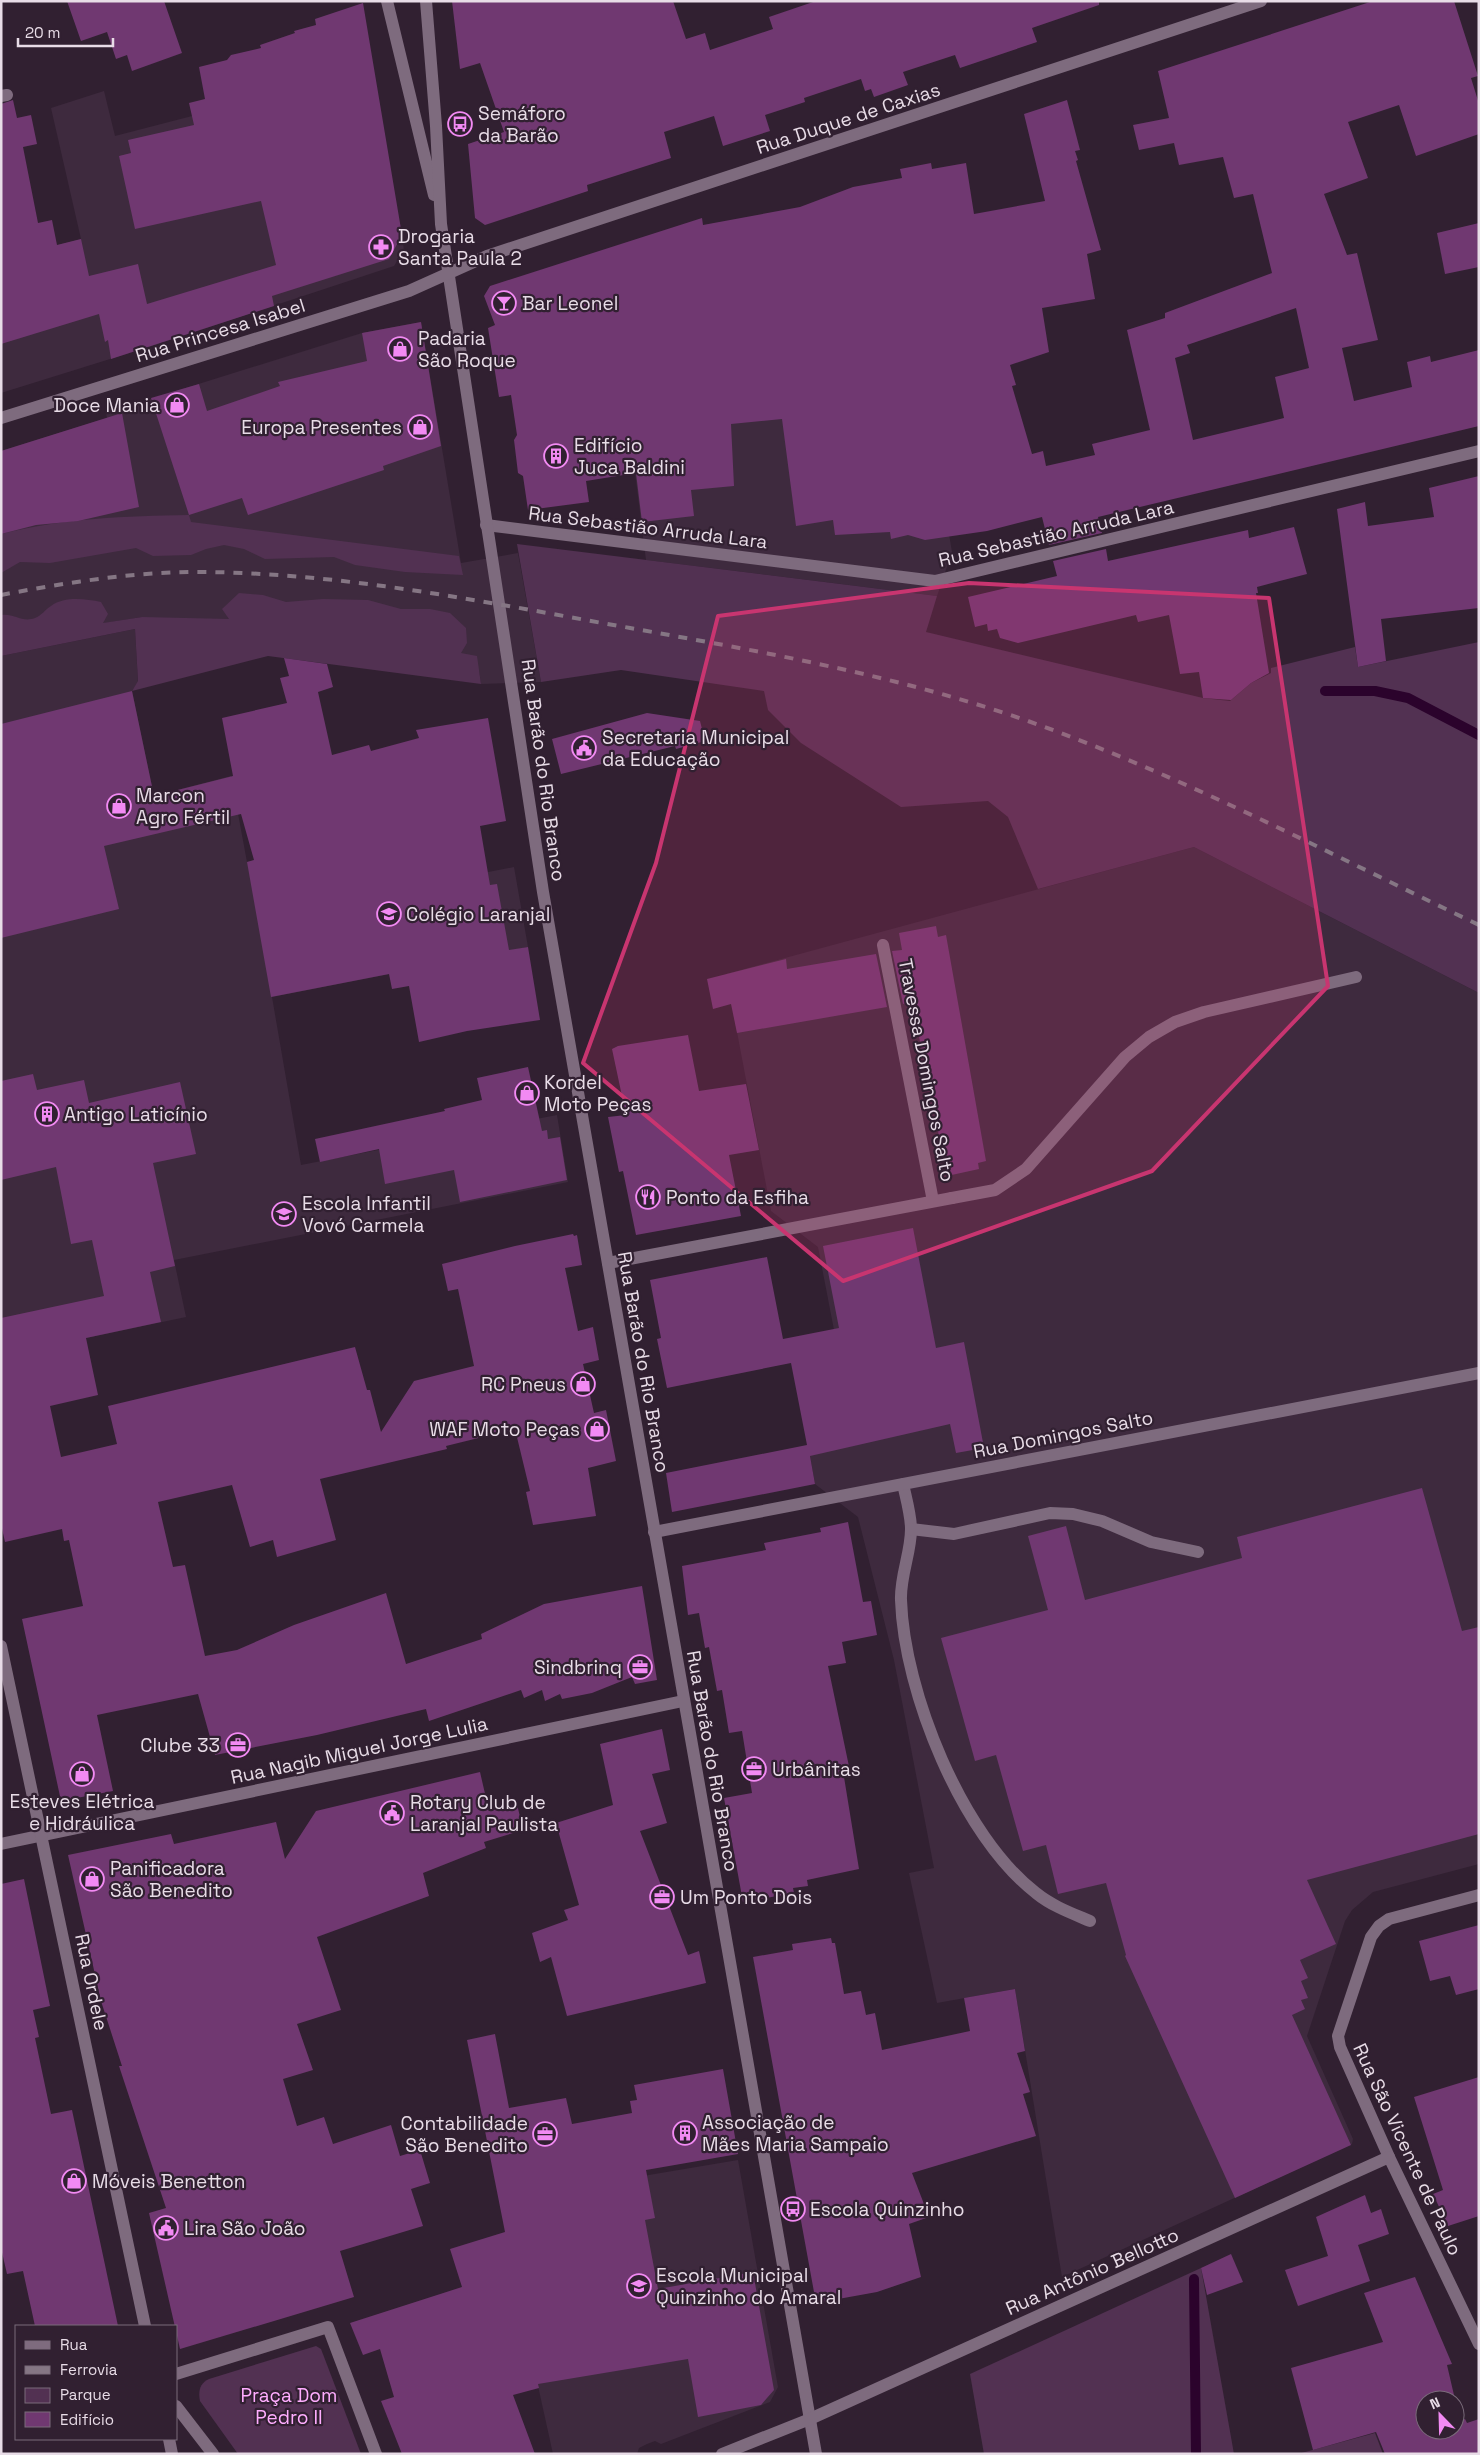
<svg xmlns="http://www.w3.org/2000/svg" width="1480" height="2455" font-family="'Space Grotesk',sans-serif">
	<style>
		.built { fill: #3e2a3e }
		.green { fill: #523152 }
		.lines { fill: none; stroke-linecap: round; stroke-linejoin: round }
		.stream { stroke: #2b032c; stroke-width: 10 }
		.building { fill: #703871; fill-rule: evenodd }
		.lane { stroke: #7e6b7e; stroke-width: 12 }
		.street { stroke: #7e6b7e; stroke-width: 12 }
		.secondary { stroke: #7e6b7e; stroke-width: 12 }
		.rail { stroke: #857684; stroke-width: 4; stroke-dasharray: 9 9; stroke-linecap: butt }
		.marked { fill: #c83570; fill-opacity: 0.2; stroke: #c83570; stroke-width: 4; stroke-linejoin: round }
		.labels { text-anchor: middle; stroke-width: 4.5; stroke-linejoin: round; paint-order: stroke }
		.poi-label { font-size: 19px; fill: #e8dce7; stroke: #312031; text-anchor: start }
		.street-label { font-size: 19px; fill: #e8dce7; stroke: #312031 }
		.park-label { font-size: 19px; fill: #ffadff; stroke: #312031 }
	</style>
	<rect width="100%" height="100%" fill="#312031"/>
	<g class="built">
		<path d="M104,91L115,136L246,102L385,138L404,250L394,266L155,345L1,393V248L4,259L81,239L51,108Z"/>
		<path d="M421,322L461,563L518,553L541,682L481,684L479,671L142,617L1,640V451L107,418L106,413L109,412L362,333Z"/>
		<path d="M921,368L952,552L937,596L646,560L623,376Z"/>
		<path d="M135,629L138,682L132,691L154,796L231,776L247,862L331,840L437,882L514,867L528,947L272,997L301,1165L557,1115L568,1182L174,1260L186,1317L1,1356V656Z"/>
		<path d="M1194,847L1479,993V1864L1373,1892L1352,1910L1345,1921L1307,2036L1353,2139L1352,2144L1062,2277L1015,1989L937,2003L909,1873L934,1868L894,1660L858,1517L815,1484L810,1456L840,1361L818,1247L771,1211L726,974Z"/>
		<path d="M738,2160L778,2387L770,2402L661,2444L655,2441L647,2444L639,2448L637,2454H553L529,2345L637,2177Z"/>
	</g>
	<g class="green">
		<path d="M189,515L191,522L459,556L463,575L405,572L355,565L334,557L265,559L244,549L224,545L206,549L191,555L153,556L136,548L50,563L20,562L1,573V534C63,518 126,516 189,515Z"/>
		<path d="M517,544L937,596L926,632L1203,698L1230,701L1251,683L1271,673V668L1355,647L1358,667L1479,642V993L1194,847L1038,889L1008,817L988,801L901,807L801,743L768,710L764,691L621,670L541,682Z"/>
		<path d="M239,593L263,595L286,602L323,599L368,600L401,609H430L450,613L466,628L467,643L461,653L477,656L481,684L268,656L132,691L138,681L135,629L1,656V615C14,613 22,623 35,618C41,616 46,609 51,606C65,596 85,599 101,602L108,614L103,623L142,617L229,619L222,609Z"/>
		<path d="M1201,2268L1234,2454H984L970,2374Z"/>
		<path d="M316,2346L321,2349L361,2454H238L200,2401C198,2391 200,2383 209,2379Z"/>
		<path d="M1375,2433L1383,2454H1298Z"/>
	</g>
	<g class="lines">
		<g class="stream">
			<path d="M1325,691H1375L1408,698L1479,735"/>
			<path d="M1194,2279L1196,2454"/>
		</g>
	</g>
	<g class="building">
		<path d="M67,1H164L182,53L132,71L127,55L116,59L107,32L81,41Z"/>
		<path d="M452,1H673L686,39L705,33L710,50L773,29L769,17L816,1H1099V5L1032,28L1037,42L960,68L955,55L903,72L908,85L874,97L871,89L865,91L861,79L804,98L805,102L765,115L770,131L723,146L714,116L664,132L671,158L587,185L588,191L485,225L475,218L468,144L504,132L480,63L460,69Z"/>
		<path d="M1373,1H1454L1478,76L1471,78L1479,104V134L1416,156L1399,105L1348,122L1368,178L1324,194L1347,255L1357,253L1378,340L1342,348L1354,401L1412,387L1407,362L1430,356L1431,362L1479,350V426L1098,517L1102,533L1049,545L1042,517L987,531L925,540L908,535L891,539L890,532L835,535L833,520L796,526L782,419L731,424L734,486L691,490L694,516L642,522L636,473L586,481L589,502L528,510L523,476L518,473L514,440L517,435L511,395L499,397L488,328L495,325L484,296L490,286L702,218L703,225L800,207L853,187L902,178L900,169L931,163L932,169L966,163L974,214L1045,201L1024,114L1067,100L1080,150L1075,151L1078,160L1076,161L1101,250L1087,254L1095,299L1042,308L1049,352L1010,365L1016,385L1012,386L1032,454L1043,451L1046,466L1095,455L1092,444L1150,430L1127,330L1165,318V313L1272,273L1253,194L1234,198L1223,157L1179,165L1174,143L1139,150L1133,125L1169,118L1158,71ZM1296,308L1309,368L1275,377L1284,418L1193,440L1175,358L1190,353L1187,345Z"/>
		<path d="M363,3L402,235L389,259L272,296L274,306L111,359L108,340L105,342L99,314L1,344V104L13,100L17,118L31,115L37,144L23,147L38,223L52,220L57,245L81,239L89,276L138,264L147,304L276,265L261,201L135,229L119,156L131,153L128,140L194,125L189,103L205,99L199,67L227,60L231,55L261,48L260,45L295,33L294,31L316,25L315,19Z"/>
		<path d="M1479,223V267L1445,274L1437,233Z"/>
		<path d="M421,322L441,446L383,466L384,470L248,515L242,498L189,515L151,398L199,384L207,411L280,386L278,382L367,361L362,333Z"/>
		<path d="M122,413L139,507L78,521L36,525L1,534V451Z"/>
		<path d="M1479,476V608L1381,619L1386,661L1358,667L1337,509L1365,502L1368,526L1434,517L1429,488Z"/>
		<path d="M1294,527L1307,574L1257,587L1258,593H1256L1269,673L1251,683L1231,700L1203,698L1199,672L1180,674L1169,615L1138,622L1136,615L1018,643L1000,638L997,629L988,631L987,624L975,627L968,597L1057,576L1053,561L1106,549L1108,561L1248,530L1249,538Z"/>
		<path d="M284,658L327,664L333,687L318,692L332,755L369,745L371,751L419,738L416,730L488,718L506,821L480,826L490,885L497,884L509,950L528,947L540,1020L467,1031L419,1042L409,986L392,989L389,974L271,997L247,862L254,860L241,814L104,846L119,909L1,938V724L132,691L154,796L233,776L222,718L287,703L280,678L289,676Z"/>
		<path d="M647,713L700,721L705,741L676,749L675,746L561,774L552,739Z"/>
		<path d="M936,926L938,937L946,935L986,1161L978,1163L979,1169L947,1176L912,1002L903,1004L892,951L902,950L899,933Z"/>
		<path d="M876,954L887,1007L737,1033L731,1004L713,1009L707,979L786,959L787,969Z"/>
		<path d="M688,1035L699,1091L746,1084L759,1150L729,1155L741,1216L636,1235L623,1171L619,1172L608,1117L626,1115L612,1049L618,1046Z"/>
		<path d="M528,1067L542,1131L547,1130L548,1139L560,1137L567,1180L460,1202L454,1170L385,1184L379,1149L320,1162L315,1139L445,1111L444,1109L482,1100L477,1078Z"/>
		<path d="M33,1074L37,1090L84,1080L89,1103L180,1082L196,1154L153,1163L175,1266L150,1272L161,1322L86,1338L98,1395L50,1406L61,1457L117,1444L108,1406L355,1347L367,1390H370L381,1432L414,1381L474,1366L458,1289L448,1291L442,1264L515,1246L573,1234L574,1236L577,1235L582,1265L565,1268L578,1331L593,1327L599,1360L583,1364L594,1413L606,1410L616,1461L588,1468L596,1516L533,1525L526,1492L530,1491L515,1429L446,1446L447,1449L320,1479L336,1540L277,1557L273,1540L250,1547L232,1485L158,1502L173,1567L185,1565L205,1656L237,1650L294,1625L386,1593L406,1664L482,1639L481,1634L544,1604L642,1586L657,1680L635,1684L632,1677L592,1693L562,1699L560,1694L545,1701L542,1690L524,1698L521,1690L429,1721L426,1709L317,1735L215,1755L198,1694L97,1715L113,1791L61,1801L22,1619L83,1606L69,1540L64,1541L62,1529L5,1542L1,1524V1318L104,1296L92,1240L71,1244L56,1167L1,1180V1081Z"/>
		<path d="M913,1228L936,1348L964,1342L984,1448L956,1453L950,1424L810,1456L815,1484L672,1512L666,1473L807,1445L791,1363L667,1388L657,1339L661,1338L650,1280L767,1257L783,1339L839,1328L823,1246Z"/>
		<path d="M1422,1488L1462,1631L1479,1627V1834L1307,1880L1336,1944L1300,1960L1308,1978L1301,1981L1308,1998L1301,2000L1305,2009L1292,2015L1351,2145L1235,2198L1125,1956L1126,1955L1106,1883L1058,1894L1046,1845L1023,1851L996,1755L975,1761L941,1638L1048,1610L1028,1536L1066,1526L1085,1600L1242,1558L1237,1537Z"/>
		<path d="M848,1522L863,1602L871,1601L877,1635L842,1642L846,1663L828,1666L851,1776L844,1777L859,1869L807,1880L808,1886L793,1888L794,1893L743,1902L724,1798L752,1793L742,1731L729,1733L722,1690L717,1691L709,1647L705,1648L699,1613L688,1615L682,1566L766,1550L764,1543L821,1532L820,1528Z"/>
		<path d="M662,1729L670,1770L652,1774L667,1823L640,1831L688,1955L699,1951L706,1983L567,2016L551,1957L540,1962L532,1933L568,1920L564,1910L579,1905L556,1823L613,1805L600,1744Z"/>
		<path d="M480,1772L489,1811L517,1804L523,1830L484,1842L486,1848L423,1873L429,1896L317,1937L341,2010L297,2024L313,2070L283,2079L297,2126L324,2117L333,2144L391,2125L400,2156L420,2150L430,2183L411,2189L423,2226L340,2251L354,2297L180,2349L149,2213L166,2208L119,2066H122L101,2001L68,1855L171,1834L174,1844L276,1822L285,1859L316,1811Z"/>
		<path d="M24,1879L50,2006L33,2010L39,2037L35,2038L51,2114L72,2110L118,2326H35L23,2271L7,2274L1,2248V1884Z"/>
		<path d="M1479,1925V1989L1456,1995L1450,1976L1430,1981L1419,1941Z"/>
		<path d="M831,1938L832,1943H835L844,1994L861,1991L866,2015L875,2013L882,2050L970,2031L964,1998L1015,1989L1025,2051L1017,2053L1030,2092L1023,2094L1036,2136L912,2173L929,2217L909,2224L921,2277L877,2292L816,2303L753,1957L793,1950L792,1944Z"/>
		<path d="M495,2034L509,2108L566,2098L572,2124L632,2113L630,2101L637,2100L634,2085L723,2069L738,2154L646,2170L655,2218L645,2220L658,2289L753,2272L774,2390L761,2405L698,2417L688,2359L538,2384L539,2388L513,2395L535,2454H402L381,2401L394,2397L380,2349L363,2355L350,2323L462,2287L450,2249L505,2232L467,2040Z"/>
		<path d="M1479,2077V2216L1448,2226L1433,2194L1443,2190L1414,2097Z"/>
		<path d="M1365,2195L1371,2213L1381,2209L1389,2234L1358,2245L1370,2281L1298,2306L1285,2270L1328,2256L1316,2217Z"/>
		<path d="M1231,2254L1243,2282L1207,2295L1201,2268Z"/>
		<path d="M1415,2277L1452,2364L1447,2365L1460,2421L1465,2419L1467,2423L1479,2419V2454H1385L1376,2432L1313,2450L1291,2368L1383,2342L1364,2293ZM1425,2400H1455V2430H1425Z"/>
	</g>
	<g class="lines">
		<g class="lane">
			<path d="M952,1198L995,1190L1026,1169L1125,1057L1149,1037L1175,1022L1204,1012L1356,977"/>
			<path d="M903,1484C906,1498 911,1515 911,1529C911,1553 900,1576 901,1600C904,1692 962,1836 1036,1893C1052,1906 1071,1913 1090,1921"/>
			<path d="M911,1529L954,1534L1050,1513L1073,1514L1102,1521L1151,1542L1198,1552"/>
		</g>
		<g class="street">
			<path d="M1,96L7,95"/>
			<path d="M486,525L935,581L1479,451"/>
			<path d="M883,945L933,1201"/>
			<path d="M608,1263L952,1198"/>
			<path d="M654,1532L1479,1373"/>
			<path d="M1,1844L683,1701"/>
			<path d="M1389,2157L1340,2047L1338,2036L1371,1937L1379,1926L1389,1919L1479,1895"/>
			<path d="M176,2374L328,2327L376,2454"/>
		</g>
		<g class="secondary">
			<path d="M387,1L434,195"/>
			<path d="M426,1L436,126L441,224L543,892L816,2454"/>
			<path d="M1,418L409,291L487,256L1261,1"/>
			<path d="M1,1646L145,2326"/>
			<path d="M176,2406L213,2454"/>
			<path d="M169,2439L172,2454"/>
			<path d="M722,2454L810,2419L1389,2157L1479,2344"/>
		</g>
		<path class="rail" d="M1,595C69,582 139,571 208,572C351,574 490,603 630,628C764,652 899,676 1028,721C1183,776 1330,854 1479,925"/>
	</g>
	<path class="marked" d="M969,583L1269,598L1328,986L1152,1171L843,1281L583,1063L656,863L718,616Z"/>
	<defs>
		<g id="bus-ring" transform="scale(1.25)"><circle r="9.5" fill="#312031" stroke="#f28af3" stroke-width="1.5"/><path d="M-5-6H5V4H4V6H2V4H-2V6H-4V4H-5ZM-3.5-4V0h7V-4ZM-3.5 1.2v1.5H-2V1.2ZM2 1.2v1.5H3.5V1.2Z" fill="#f28af3"/></g>
		<g id="pharmacy-ring" transform="scale(1.25)"><circle r="9.5" fill="#312031" stroke="#f28af3" stroke-width="1.5"/><path d="M-2-6h4v4h4v4h-4v4h-4v-4h-4v-4h4Z" fill="#f28af3"/></g>
		<g id="bar-ring" transform="scale(1.25)"><circle r="9.5" fill="#312031" stroke="#f28af3" stroke-width="1.5"/><path d="M-6-5H6L.8 .8V4.5H3.5V6h-7V4.5H-.8V.8Z" fill="#f28af3"/></g>
		<g id="shop-ring" transform="scale(1.25)"><circle r="9.5" fill="#312031" stroke="#f28af3" stroke-width="1.5"/><path d="M-5-2.5h2.3a2.7 3.5 0 0 1 5.4 0H5L5.5 6h-11ZM-1.5-2.5h3a1.5 2.3 0 0 0-3 0Z" fill="#f28af3"/></g>
		<g id="building-ring" transform="scale(1.25)"><circle r="9.5" fill="#312031" stroke="#f28af3" stroke-width="1.5"/><path d="M-4-6H4V6H1V3H-1V6H-4ZM-2.5-4.3h1.7v1.8h-1.7ZM.8-4.3h1.7v1.8H.8ZM-2.5-1h1.7V.8h-1.7ZM.8-1h1.7V.8H.8Z" fill="#f28af3"/></g>
		<g id="civic-ring" transform="scale(1.25)"><circle r="9.5" fill="#312031" stroke="#f28af3" stroke-width="1.5"/><path d="M-.6-6.5H3V-4.5H.6V-3L4-1V1h2V6H-6V1h2V-1L-.6-3ZM-1.2 2.5V6h2.4V2.5Z" fill="#f28af3"/></g>
		<g id="school-ring" transform="scale(1.25)"><circle r="9.5" fill="#312031" stroke="#f28af3" stroke-width="1.5"/><path d="M0-5L7-2L0 1L-7-2ZM-4 1L0 2.5L4 1V4Q0 6-4 4Z" fill="#f28af3"/></g>
		<g id="restaurant-ring" transform="scale(1.25)"><circle r="9.5" fill="#312031" stroke="#f28af3" stroke-width="1.5"/><path d="M-5-6h1v4h1v-4h1v4h1v-4h1v5L-1.5 .5V6h-2V.5L-5-1ZM5-6V6H3V1.5H1.5Q1.5-4 5-6Z" fill="#f28af3"/></g>
		<g id="office-ring" transform="scale(1.25)"><circle r="9.5" fill="#312031" stroke="#f28af3" stroke-width="1.5"/><path d="M-6-3h4V-5.5h4V-3h4V5H-6ZM-1-4.5V-3h2v-1.5ZM-6 0V1H6V0Z" fill="#f28af3"/></g>
	</defs>
	<g fill-rule="evenodd">
		<use href="#bus-ring" x="460" y="124"/>
		<use href="#pharmacy-ring" x="381" y="247"/>
		<use href="#bar-ring" x="504" y="303"/>
		<use href="#shop-ring" x="400" y="349"/>
		<use href="#shop-ring" x="177" y="405"/>
		<use href="#shop-ring" x="420" y="427"/>
		<use href="#building-ring" x="556" y="456"/>
		<use href="#civic-ring" x="584" y="748"/>
		<use href="#shop-ring" x="119" y="806"/>
		<use href="#school-ring" x="389" y="914"/>
		<use href="#shop-ring" x="527" y="1093"/>
		<use href="#building-ring" x="47" y="1114"/>
		<use href="#restaurant-ring" x="648" y="1197"/>
		<use href="#school-ring" x="284" y="1214"/>
		<use href="#shop-ring" x="583" y="1384"/>
		<use href="#shop-ring" x="597" y="1429"/>
		<use href="#office-ring" x="640" y="1667"/>
		<use href="#office-ring" x="238" y="1745"/>
		<use href="#office-ring" x="754" y="1769"/>
		<use href="#shop-ring" x="82" y="1774"/>
		<use href="#civic-ring" x="392" y="1813"/>
		<use href="#shop-ring" x="92" y="1879"/>
		<use href="#office-ring" x="662" y="1897"/>
		<use href="#building-ring" x="685" y="2133"/>
		<use href="#office-ring" x="545" y="2134"/>
		<use href="#shop-ring" x="74" y="2181"/>
		<use href="#bus-ring" x="793" y="2209"/>
		<use href="#civic-ring" x="166" y="2228"/>
		<use href="#school-ring" x="639" y="2286"/>
	</g>
	<g class="labels">
		<g class="poi-label">
			<text x="478" y="120">Semáforo<tspan x="478" dy="22">da Barão</tspan></text>
			<text x="398" y="243">Drogaria<tspan x="398" dy="22">Santa Paula 2</tspan></text>
			<text x="522" y="310">Bar Leonel</text>
			<text x="418" y="345">Padaria<tspan x="418" dy="22">São Roque</tspan></text>
			<text x="160" y="412" text-anchor="end">Doce Mania</text>
			<text x="402" y="434" text-anchor="end">Europa Presentes</text>
			<text x="574" y="452">Edifício<tspan x="574" dy="22">Juca Baldini</tspan></text>
			<text x="602" y="744">Secretaria Municipal<tspan x="602" dy="22">da Educação</tspan></text>
			<text x="136" y="802">Marcon<tspan x="136" dy="22">Agro Fértil</tspan></text>
			<text x="406" y="921">Colégio Laranjal</text>
			<text x="544" y="1089">Kordel<tspan x="544" dy="22">Moto Peças</tspan></text>
			<text x="64" y="1121">Antigo Laticínio</text>
			<text x="666" y="1204">Ponto da Esfiha</text>
			<text x="302" y="1210">Escola Infantil<tspan x="302" dy="22">Vovó Carmela</tspan></text>
			<text x="566" y="1391" text-anchor="end">RC Pneus</text>
			<text x="580" y="1436" text-anchor="end">WAF Moto Peças</text>
			<text x="622" y="1674" text-anchor="end">Sindbrinq</text>
			<text x="220" y="1752" text-anchor="end">Clube 33</text>
			<text x="772" y="1776">Urbânitas</text>
			<text x="82" y="1808" text-anchor="middle">Esteves Elétrica<tspan x="82" dy="22">e Hidráulica</tspan></text>
			<text x="410" y="1809">Rotary Club de<tspan x="410" dy="22">Laranjal Paulista</tspan></text>
			<text x="110" y="1875">Panificadora<tspan x="110" dy="22">São Benedito</tspan></text>
			<text x="680" y="1904">Um Ponto Dois</text>
			<text x="702" y="2129">Associação de<tspan x="702" dy="22">Mães Maria Sampaio</tspan></text>
			<text x="528" y="2130" text-anchor="end">Contabilidade<tspan x="528" dy="22">São Benedito</tspan></text>
			<text x="92" y="2188">Móveis Benetton</text>
			<text x="810" y="2216">Escola Quinzinho</text>
			<text x="184" y="2235">Lira São João</text>
			<text x="656" y="2282">Escola Municipal<tspan x="656" dy="22">Quinzinho do Amaral</tspan></text>
		</g>
		<g class="street-label">
			<text transform="translate(848 118) rotate(-18)" y="7">Rua Duque de Caxias</text>
			<text transform="translate(220 330) rotate(-17)" y="7">Rua Princesa Isabel</text>
			<text transform="translate(648 527) rotate(7)" y="7">Rua Sebastião Arruda Lara</text>
			<text transform="translate(1056 533) rotate(-13)" y="7">Rua Sebastião Arruda Lara</text>
			<text transform="translate(544 770) rotate(82)" y="7">Rua Barão do Rio Branco</text>
			<text transform="translate(927 1070) rotate(79)" y="7">Travessa Domingos Salto</text>
			<text transform="translate(644 1362) rotate(80)" y="7">Rua Barão do Rio Branco</text>
			<text transform="translate(1063 1434) rotate(-11)" y="7">Rua Domingos Salto</text>
			<text transform="translate(359 1750) rotate(-12)" y="7">Rua Nagib Miguel Jorge Lulia</text>
			<text transform="translate(713 1761) rotate(80)" y="7">Rua Barão do Rio Branco</text>
			<text transform="translate(92 1982) rotate(78)" y="7">Rua Ordele</text>
			<text transform="translate(1408 2149) rotate(65)" y="7">Rua São Vicente de Paulo</text>
			<text transform="translate(1092 2271) rotate(-24)" y="7">Rua Antônio Bellotto</text>
		</g>
		<g class="park-label">
			<text x="289" y="2402">Praça Dom<tspan x="289" dy="22">Pedro II</tspan></text>
		</g>
	</g>
	<rect width="1480" height="2455" fill="none" stroke="#e8dce7" stroke-width="5"/>
	<rect x="15" y="2325" width="162" height="115" fill="#312031" stroke="#7a6b7a"/>
	<rect x="25" y="2341" width="25" height="8" fill="#7e6b7e" stroke="#7a6b7a"/>
	<text x="60" y="2350" font-size="15" fill="#e8dce7">Rua</text>
	<rect x="25" y="2366" width="25" height="8" fill="#857684" stroke="#7a6b7a"/>
	<text x="60" y="2375" font-size="15" fill="#e8dce7">Ferrovia</text>
	<rect x="25" y="2388" width="25" height="15" fill="#523152" stroke="#7a6b7a"/>
	<text x="60" y="2400" font-size="15" fill="#e8dce7">Parque</text>
	<rect x="25" y="2412" width="25" height="15" fill="#703871" stroke="#7a6b7a"/>
	<text x="60" y="2425" font-size="15" fill="#e8dce7">Edifício</text>
	<g transform="translate(1440 2415) rotate(337)"><circle r="24" fill="#312031" stroke="#7a6b7a"/>
	<path d="M0-4L9 19L0 12L-9 19Z" fill="#f28af3"/>
	<text y="-8" font-size="14" font-weight="bold" text-anchor="middle" fill="#e8dce7">N</text>
	</g>
	<path d="M18 38v8h95v-8" fill="none" stroke="#e8dce7" stroke-width="2.5"/>
	<text x="25" y="38" font-size="15" fill="#e8dce7" stroke="#312031" stroke-width="4" paint-order="stroke">20 m</text>
</svg>
